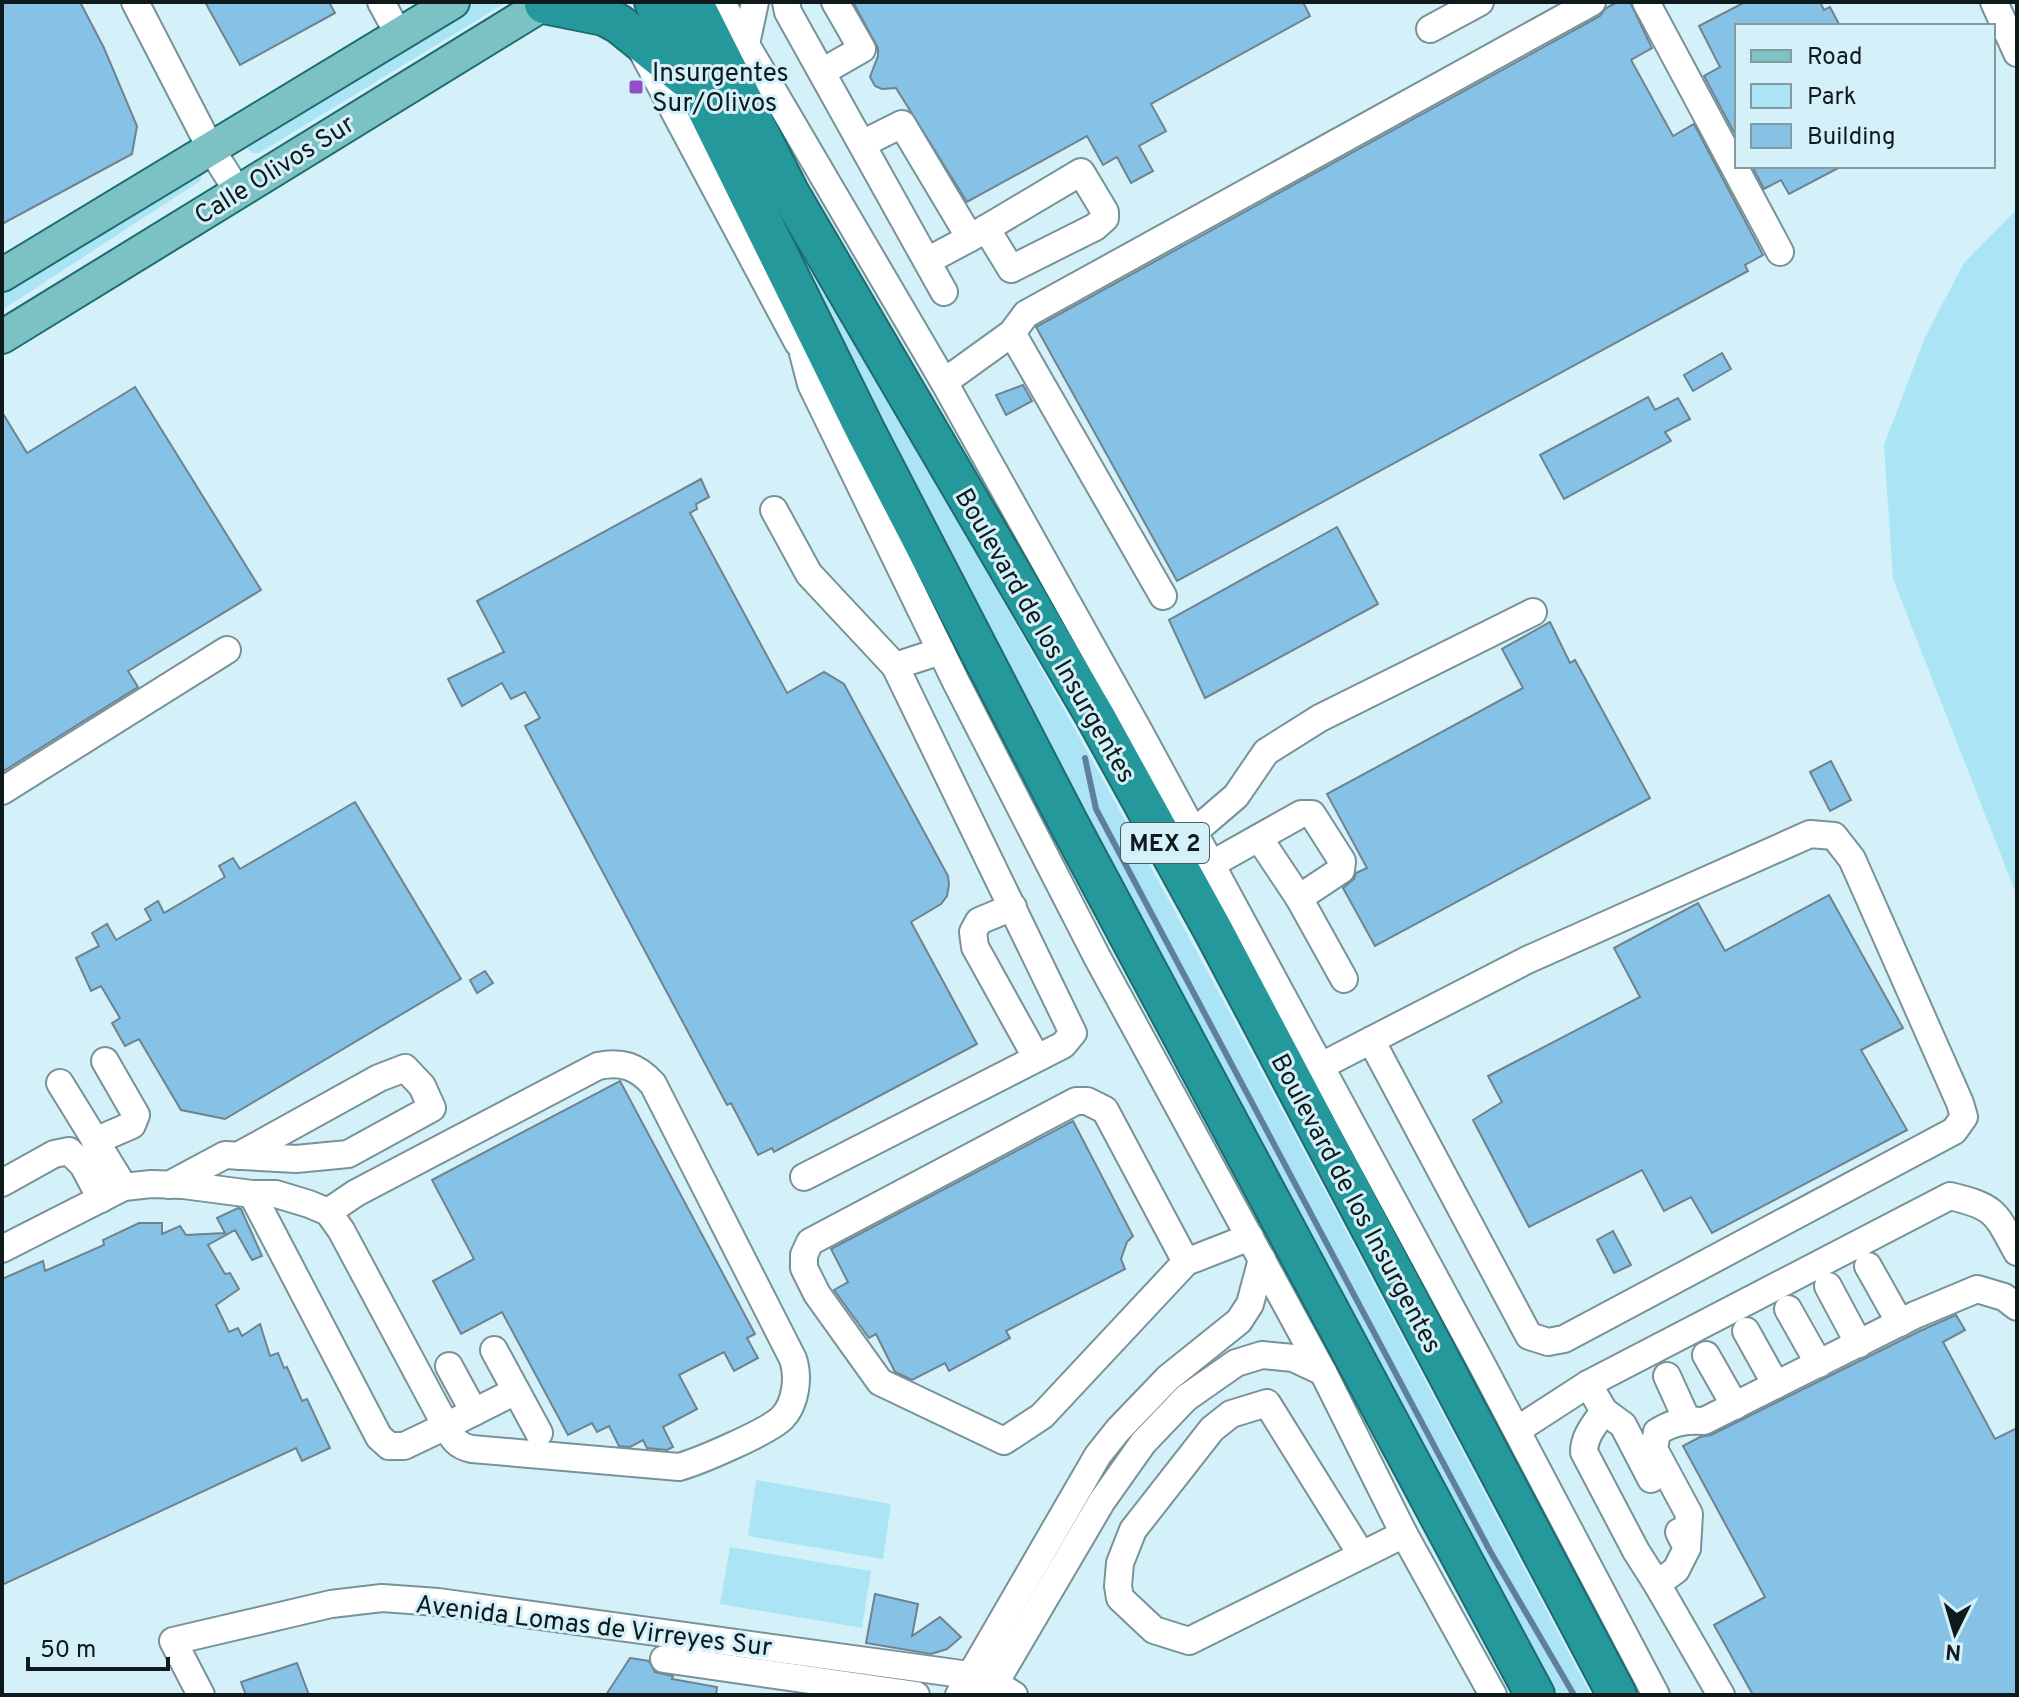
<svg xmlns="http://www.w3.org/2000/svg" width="2019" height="1697" font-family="Overpass,sans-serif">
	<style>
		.green { fill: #abe5f5 }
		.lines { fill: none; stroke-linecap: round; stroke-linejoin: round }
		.stream { stroke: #607e9e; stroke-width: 6 }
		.building { fill: #86c2e5; stroke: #6e8390; stroke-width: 2 }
		.minor-casing { stroke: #789299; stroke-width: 30 }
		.major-casing { stroke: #1d6c6f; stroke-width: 36 }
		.highway-casing { stroke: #1d6c6f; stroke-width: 42 }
		.minor { stroke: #fff; stroke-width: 26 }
		.major { stroke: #7cc1c3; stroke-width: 32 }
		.highway { stroke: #25989b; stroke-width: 38 }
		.poi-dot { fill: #9250c5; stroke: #d4f0f8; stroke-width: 3 }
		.labels { text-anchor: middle; stroke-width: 6; stroke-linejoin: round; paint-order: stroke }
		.shield { fill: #d4f0f8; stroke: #4a5a5e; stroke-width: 2 }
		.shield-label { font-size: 24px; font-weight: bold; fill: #0f1a1c }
		.poi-label { font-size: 26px; fill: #0f1a1c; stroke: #d4f0f8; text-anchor: start }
		.street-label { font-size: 26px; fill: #0f1a1c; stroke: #d4f0f8 }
	</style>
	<rect width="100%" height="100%" fill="#d4f0f8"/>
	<g class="green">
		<path d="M466,2H507L259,153H252L243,143Z"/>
		<path d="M198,171L202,175L200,181L2,310V286Z"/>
		<path d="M2017,209V896L1893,579L1884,445L1925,337L1964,263Z"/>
		<path d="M798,251C1083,720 1334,1210 1591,1695H1546L1059,784Z"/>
		<path d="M756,1480L891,1504L883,1559L748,1536Z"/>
		<path d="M730,1547L871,1571L862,1628L720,1604Z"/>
	</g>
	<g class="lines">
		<path class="stream" d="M1085,758L1096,809L1490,1551L1574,1695"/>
	</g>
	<g class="building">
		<path d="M2,2H80L104,48L137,126L132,154L2,224Z"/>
		<path d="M205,2H329L335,13L240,65Z"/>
		<path d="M853,2H1303L1310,16L1151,104L1166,131L1139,146L1153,171L1131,183L1117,157L1103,165L1087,136L967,202L896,88L882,89L875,86L870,77L878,56V48Z"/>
		<path d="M1617,2H1630L1652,48L1631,60L1673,136L1694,124L1763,255L1745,265L1748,271L1177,581L1036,327L1600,16L1606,8Z"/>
		<path d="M1745,2H1820L1824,10L1830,7L1840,26H1737V138L1704,76L1720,67L1699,26Z"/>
		<path d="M1752,166H1842L1789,194L1781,180L1764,189Z"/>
		<path d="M1722,353L1731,369L1693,391L1684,375Z"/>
		<path d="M1023,385L1032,401L1006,415L996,395Z"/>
		<path d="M135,387L261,590L128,671L138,687L2,772V412L27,453Z"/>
		<path d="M1648,397L1655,410L1678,398L1690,419L1665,432L1671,441L1564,499L1540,455Z"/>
		<path d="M701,479L709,497L696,504L697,509L690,513L787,693L824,672L844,684L948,876L949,885L947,896L941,904L911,922L977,1044L774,1152L772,1148L758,1155L731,1103L727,1105L525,726L540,718L525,692L511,699L502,683L462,706L448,679L504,652L477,601Z"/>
		<path d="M1337,527L1378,604L1205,698L1169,620Z"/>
		<path d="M1550,622L1570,663L1575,660L1650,798L1375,946L1343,888L1354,879L1356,873L1367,868L1327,794L1523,688L1502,649Z"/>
		<path d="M1831,761L1851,800L1830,811L1810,772Z"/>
		<path d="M355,802L461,979L225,1119L181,1110L139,1039L125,1046L112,1023L120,1018L101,986L91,991L76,958L99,946L92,933L107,924L116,940L151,920L145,909L158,901L164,913L225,877L219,866L233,858L240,869Z"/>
		<path d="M1829,895L1903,1028L1861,1050L1907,1130L1712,1233L1691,1197L1664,1211L1642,1170L1529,1227L1473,1120L1502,1102L1488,1076L1640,997L1614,948L1698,903L1725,951Z"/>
		<path d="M485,971L493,983L477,993L470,980Z"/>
		<path d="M620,1081L755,1334L747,1338L758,1358L734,1371L724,1352L679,1375L697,1409L663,1427L673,1447L667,1450L647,1448L643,1440L630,1447L619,1446L609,1426L597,1432L592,1423L568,1435L502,1312L461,1334L433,1281L474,1259L432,1180Z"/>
		<path d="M1073,1121L1133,1236L1127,1242L1121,1259L1125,1269L1006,1331L1010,1338L949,1371L945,1363L912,1380L895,1372L876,1334L869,1338L834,1290L848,1282L831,1249Z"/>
		<path d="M238,1208L241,1209L262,1256L252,1260L235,1230L208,1245L225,1274L230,1273L239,1289L216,1305L229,1332L238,1328L242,1336L260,1324L270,1356L278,1353L284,1368L287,1367L302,1401L307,1399L330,1448L302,1461L296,1448L2,1585V1279L43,1261L45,1271L104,1245L103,1240L139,1223H162V1234L180,1226L186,1235L225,1233L217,1218Z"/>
		<path d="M1613,1231L1631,1265L1614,1273L1597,1240Z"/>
		<path d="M1956,1315L1965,1330L1943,1342L1995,1439L2017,1428V1695H1753L1714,1625L1765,1597L1683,1446L1700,1437L1711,1435L1922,1330Z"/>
		<path d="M875,1594L918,1604L912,1636L940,1617L961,1637L947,1649L931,1654L866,1643Z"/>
		<path d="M630,1658L649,1661L655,1672L673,1676L672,1679L717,1687L716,1695H606Z"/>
		<path d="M297,1663L309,1695H246L241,1682Z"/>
	</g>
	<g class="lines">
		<g class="minor-casing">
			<g id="minor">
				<path d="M135,2L211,149L237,190"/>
				<path d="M381,2L399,35"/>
				<path d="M721,2L944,382L1139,731L1481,1363L1656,1695"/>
				<path d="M786,2L788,12L944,292"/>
				<path d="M1646,2L1780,252"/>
				<path d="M1994,2L2017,53"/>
				<path d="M1430,29L1480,2"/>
				<path d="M746,44L755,2"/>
				<path d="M641,49L798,343"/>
				<path d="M822,72L862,49L835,2"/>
				<path d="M862,144L902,124L970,238L1081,172L1105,212V218L1095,227L1011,269L986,228"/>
				<path d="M927,261L970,238"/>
				<path d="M801,311L803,353L811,384L956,682L1097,957L1323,1372L1404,1534L1493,1695"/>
				<path d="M1012,333L1163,596"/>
				<path d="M944,382L1012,333L1026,314L1592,2"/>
				<path d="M774,510L809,574L895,666L941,651"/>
				<path d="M2,791L227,650"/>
				<path d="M1194,832L1236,796L1266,752L1320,718L1533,612"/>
				<path d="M1259,838L1299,898"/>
				<path d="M1212,864L1301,814H1312L1342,861L1341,870L1299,898L1344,979"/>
				<path d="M1013,907L979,921L973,932L975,947L1036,1057"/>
				<path d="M1321,1066L1527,960L1810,834L1834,836L1852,859L1960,1103L1964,1117L1954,1131L1564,1339L1548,1342L1529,1336L1371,1040"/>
				<path d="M60,1083L124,1187"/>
				<path d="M95,1141L132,1125L136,1115L105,1061"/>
				<path d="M804,1177L1063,1045L1073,1033L895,666"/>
				<path d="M2,1183L54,1154L69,1151L83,1165L101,1199"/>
				<path d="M169,1185L225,1155L296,1159L348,1154L432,1108L422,1086L405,1068L379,1078L238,1156"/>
				<path d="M252,1194H276L309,1204L328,1212L341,1230L446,1426L404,1446H389L379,1437Z"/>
				<path d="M328,1212L356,1193L598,1066C621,1061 637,1066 653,1084L793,1359C799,1377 796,1404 782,1418C768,1432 700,1461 679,1467L472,1449C457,1446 453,1439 446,1426L516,1391"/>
				<path d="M2,1249L124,1187L151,1184L183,1185L252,1194"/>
				<path d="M1186,1262L1105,1110L1087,1101H1076L810,1242L804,1255V1268L817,1294L880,1382L1004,1441L1042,1416L1186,1262L1250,1237"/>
				<path d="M1868,1266L1900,1323"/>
				<path d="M1828,1286L1859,1344"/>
				<path d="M1788,1309L1819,1364"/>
				<path d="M1746,1331L1776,1385"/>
				<path d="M494,1350L539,1433"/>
				<path d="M1706,1355L1735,1406"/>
				<path d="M449,1366L474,1412"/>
				<path d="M1667,1376L1687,1420"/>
				<path d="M1588,1384L1604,1411L1623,1425L1651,1479"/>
				<path d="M1604,1411C1595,1424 1584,1436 1584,1452L1636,1551L1657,1584L1676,1570L1687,1548L1679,1532"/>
				<path d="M1517,1430L1588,1384L1950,1196C1996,1207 1995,1212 2017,1252"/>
				<path d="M1687,1548L1689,1514L1654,1449L1657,1432C1673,1422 1685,1420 1704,1421L1915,1315L1977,1289L2004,1297L2017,1307"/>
				<path d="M1361,1554L1267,1403L1231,1414L1212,1429L1133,1530L1120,1563L1118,1586L1120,1598L1154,1630L1189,1641L1404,1534"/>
				<path d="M1657,1584L1721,1695"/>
				<path d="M664,1659L916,1695"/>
				<path d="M201,1695L173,1641L331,1604L382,1598L438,1602L969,1675L993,1682L1014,1695"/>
				<path d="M959,1695L1098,1455L1118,1430L1168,1378L1239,1321L1250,1304L1262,1259"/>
				<path d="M988,1695L1102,1501L1143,1443L1186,1398L1236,1363L1262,1355L1293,1358L1323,1372"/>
			</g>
		</g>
		<g class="major-casing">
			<g id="major">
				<path d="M2,275L453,2"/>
				<path d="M2,337L547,2"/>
			</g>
		</g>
		<g class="highway-casing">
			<g id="highway">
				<path d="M654,2L865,430L1069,824L1535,1695"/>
				<path d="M693,2L789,192L1095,716L1213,930L1617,1695"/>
				<path d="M544,4L604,16L619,24L686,78"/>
			</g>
		</g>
		<use href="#minor" class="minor"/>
		<use href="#major" class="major"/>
		<use href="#highway" class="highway"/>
	</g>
	<rect class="poi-dot" x="628" y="79" width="16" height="16" rx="4"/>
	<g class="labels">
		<rect class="shield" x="1121" y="823" width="88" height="40" rx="6"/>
		<g class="shield-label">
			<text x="1165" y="851">MEX 2</text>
		</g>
		<g class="poi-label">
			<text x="652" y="81">Insurgentes<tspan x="652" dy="30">Sur/Olivos</tspan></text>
		</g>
		<g class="street-label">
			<text transform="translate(274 169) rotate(-32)" y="9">Calle Olivos Sur</text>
			<text transform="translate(1046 635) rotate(60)" y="9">Boulevard de los Insurgentes</text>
			<text transform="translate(1357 1203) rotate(62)" y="9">Boulevard de los Insurgentes</text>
			<text transform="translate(594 1625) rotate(7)" y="9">Avenida Lomas de Virreyes Sur</text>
		</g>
	</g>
	<rect width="2019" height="1697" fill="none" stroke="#0f1a1c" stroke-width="8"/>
	<rect x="1735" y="24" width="260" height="144" fill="#d4f0f8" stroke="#859aa0" stroke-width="2"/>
	<rect x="1751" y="50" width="40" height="12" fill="#7cc1c3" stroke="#859aa0" stroke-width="2"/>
	<text x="1807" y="64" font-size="24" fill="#0f1a1c">Road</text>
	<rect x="1751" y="84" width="40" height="24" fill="#abe5f5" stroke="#859aa0" stroke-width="2"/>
	<text x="1807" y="104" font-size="24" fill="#0f1a1c">Park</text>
	<rect x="1751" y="124" width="40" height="24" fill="#86c2e5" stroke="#859aa0" stroke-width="2"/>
	<text x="1807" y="144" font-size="24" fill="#0f1a1c">Building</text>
	<g transform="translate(1955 1633) rotate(185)" stroke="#d4f0f8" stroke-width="6" paint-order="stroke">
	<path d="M0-6L14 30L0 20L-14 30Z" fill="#0f1a1c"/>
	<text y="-12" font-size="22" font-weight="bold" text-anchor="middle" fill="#0f1a1c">N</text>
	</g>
	<path d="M28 1657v12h140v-12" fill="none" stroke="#0f1a1c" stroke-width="4"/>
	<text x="40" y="1657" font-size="24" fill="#0f1a1c" stroke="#d4f0f8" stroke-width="6" paint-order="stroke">50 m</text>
</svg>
